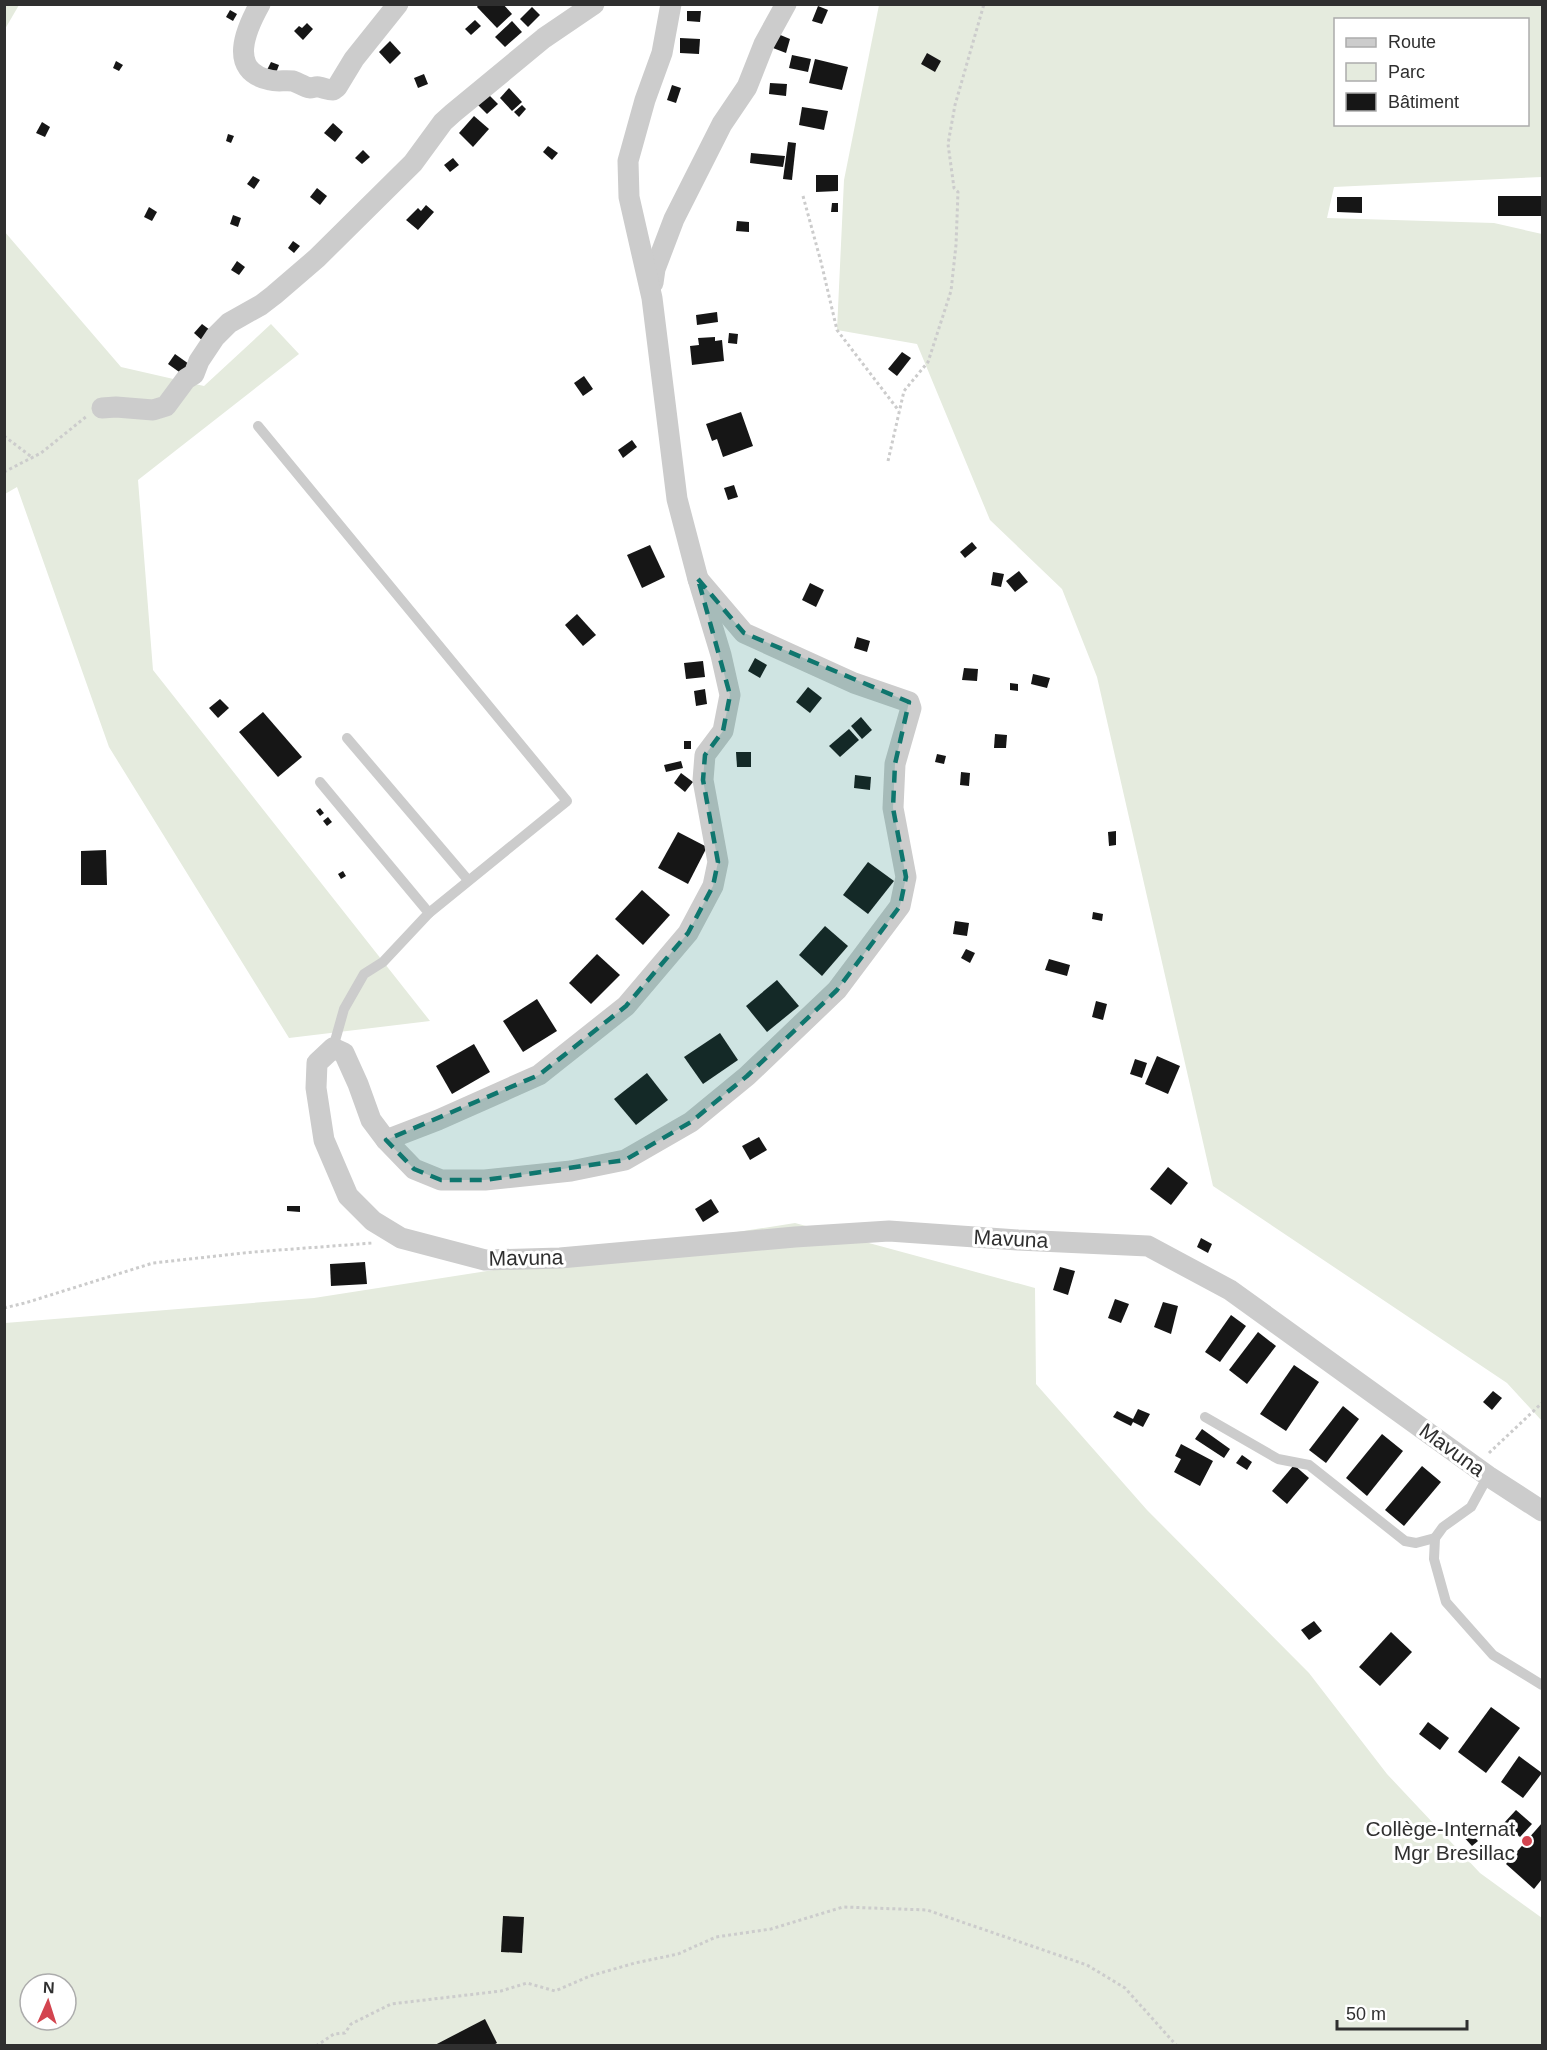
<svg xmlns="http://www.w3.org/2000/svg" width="1547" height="2050" font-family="Helvetica,sans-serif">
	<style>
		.green { fill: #e5ebde; fill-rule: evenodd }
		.building { fill: #161616 }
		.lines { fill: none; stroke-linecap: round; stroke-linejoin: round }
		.path { stroke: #ccc; stroke-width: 3; stroke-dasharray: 3 3; stroke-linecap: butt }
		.service { stroke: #ccc; stroke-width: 10 }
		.minor { stroke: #ccc; stroke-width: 21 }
		.marked { fill: #0f766e; fill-opacity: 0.2; stroke: #0f766e; stroke-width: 4.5; stroke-dasharray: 12 8; stroke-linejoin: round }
		.poi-dot { fill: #d3444f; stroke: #fff; stroke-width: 2 }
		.labels { text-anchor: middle; stroke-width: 6; stroke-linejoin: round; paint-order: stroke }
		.street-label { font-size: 21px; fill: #2f2f2f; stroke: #fff }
		.poi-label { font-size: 21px; fill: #2f2f2f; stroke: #fff; text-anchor: end }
	</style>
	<rect width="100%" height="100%" fill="#fff"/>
	<g class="green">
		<path d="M5,4L19,5L5,29L4,5Z"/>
		<path d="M879,5H1542V177L1334,187L1327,218L1494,223L1542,234V1421L1507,1383L1213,1186L1097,677L1062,589L990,520L917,344L837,330L844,180ZM1336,20H1528V124H1336Z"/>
		<path d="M4,231L121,367L204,386L271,324L299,354L138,480L153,670L430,1021L289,1038L109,747L17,487L5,494Z"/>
		<path d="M795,1223L1035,1288L1036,1384L1147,1510L1309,1673L1387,1774L1480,1873L1542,1918V2045L5,2046V1323L314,1298ZM30,1984H66V2020H30Z"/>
	</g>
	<g class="building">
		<path d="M479,4H503L512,14L497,28L477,7Z"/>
		<path d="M818,6L828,10L822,24L812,21Z"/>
		<path d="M532,7L540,15L528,27L520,19Z"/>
		<path d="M230,10L237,14L233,21L226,17Z"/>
		<path d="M687,11H701L700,22L687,21Z"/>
		<path d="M475,20L481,26L471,35L465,29Z"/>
		<path d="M512,21L522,32L505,47L495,37Z"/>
		<path d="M307,23L313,29L303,40L294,31L299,26L302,28Z"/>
		<path d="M778,34L790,39L786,53L773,48Z"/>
		<path d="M680,38L700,39L699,54L680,53Z"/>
		<path d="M390,41L401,53L390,64L379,52Z"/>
		<path d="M927,53L941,61L935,72L921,64Z"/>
		<path d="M792,55L811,59L808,72L789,68Z"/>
		<path d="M815,59L848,67L842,90L809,83Z"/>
		<path d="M116,61L123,65L119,71L113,68Z"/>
		<path d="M271,62L279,65L276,73L267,70Z"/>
		<path d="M424,74L428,84L418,88L414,78Z"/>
		<path d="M770,83L787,84L786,96L769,94Z"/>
		<path d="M672,85L681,88L676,103L667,100Z"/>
		<path d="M509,88L522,102L512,111L500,98Z"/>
		<path d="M488,94L498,104L487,114L477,104Z"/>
		<path d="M522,105L526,109L519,117L514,112Z"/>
		<path d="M802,107L828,111L824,130L799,125Z"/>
		<path d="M474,116L489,129L473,147L459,133Z"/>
		<path d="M42,122L50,127L45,137L36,133Z"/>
		<path d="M333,123L343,132L335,142L324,133Z"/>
		<path d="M228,134L234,136L231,143L226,141Z"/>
		<path d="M788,142L796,143L792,180L783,179Z"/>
		<path d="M548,146L558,153L552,160L543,152Z"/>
		<path d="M363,150L370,157L362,164L355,158Z"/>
		<path d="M751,153L785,156L783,167L750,163Z"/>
		<path d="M453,158L459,165L450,172L444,165Z"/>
		<path d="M816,175H838V191L816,192Z"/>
		<path d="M253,176L260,180L254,189L247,184Z"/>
		<path d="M317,188L327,196L320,205L310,197Z"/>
		<rect x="1498" y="196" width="44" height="20"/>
		<path d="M1337,197H1362V213L1337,212Z"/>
		<path d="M832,203H838V212H831Z"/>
		<path d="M426,205L434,212L418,230L406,220L418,208L421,211Z"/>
		<path d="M149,207L157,212L152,221L144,217Z"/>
		<path d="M233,215L241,218L238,227L230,224Z"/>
		<path d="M737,221L749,222V232L736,231Z"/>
		<path d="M293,241L300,246L294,253L288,248Z"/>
		<path d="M237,261L245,267L239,275L231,270Z"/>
		<path d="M717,312L718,322L697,325L696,315Z"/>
		<path d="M202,324L214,333L205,343L194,333Z"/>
		<path d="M729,333L738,334L737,344L728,343Z"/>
		<path d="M715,337V341L722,340L724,361L692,365L690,346L699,345L698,338Z"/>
		<path d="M902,352L911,358L897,376L888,369Z"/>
		<path d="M175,354L189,364L182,374L168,364Z"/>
		<path d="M584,376L593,389L583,396L574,383Z"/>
		<path d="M741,412L753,446L723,457L717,439L712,441L706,424Z"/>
		<path d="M632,440L637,447L623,458L618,450Z"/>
		<path d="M734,485L738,497L728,500L724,488Z"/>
		<path d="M972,542L977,548L965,558L960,552Z"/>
		<path d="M650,545L665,577L642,588L627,555Z"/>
		<path d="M1019,571L1028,582L1015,592L1006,581Z"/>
		<path d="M993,572L1004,574L1001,587L991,585Z"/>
		<path d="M810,583L824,590L816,607L802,600Z"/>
		<path d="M577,614L596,635L583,646L565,625Z"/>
		<path d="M857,637L870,641L867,652L854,648Z"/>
		<path d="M755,658L767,665L760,678L748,671Z"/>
		<path d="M703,661L705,677L686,679L684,663Z"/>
		<path d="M964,668L978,669L977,681L962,680Z"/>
		<path d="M1033,674L1050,678L1047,688L1031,684Z"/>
		<path d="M1010,683L1018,684V691L1010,690Z"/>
		<path d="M808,687L822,698L810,713L796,702Z"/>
		<path d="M705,689L707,704L696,706L694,691Z"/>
		<path d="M220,699L229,708L218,718L209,708Z"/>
		<path d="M263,712L302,757L278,777L239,732Z"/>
		<path d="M861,717L872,730L862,739L851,726Z"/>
		<path d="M849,729L859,740L840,757L829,746Z"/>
		<path d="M995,734L1007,735L1006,748H994Z"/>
		<rect x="684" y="741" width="7" height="8"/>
		<path d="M736,752H751V767H737Z"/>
		<path d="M937,754L946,756L944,764L935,762Z"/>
		<path d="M681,761L683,768L666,772L664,765Z"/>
		<path d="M961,772L970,773L969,786L960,785Z"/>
		<path d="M681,773L693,782L685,792L674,783Z"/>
		<path d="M855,775L871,777L870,790L854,788Z"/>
		<path d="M320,808L324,813L320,816L316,811Z"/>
		<path d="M328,817L332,822L327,826L323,821Z"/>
		<path d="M1116,831V845L1109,846L1108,832Z"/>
		<path d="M678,832L707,847L688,884L658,868Z"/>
		<path d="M106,850L107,885H81V851Z"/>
		<path d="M868,862L894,881L868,914L843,895Z"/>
		<path d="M343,871L346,876L341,879L338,874Z"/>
		<path d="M642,890L670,915L643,945L615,919Z"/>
		<path d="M1093,912L1103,914L1102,921L1092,919Z"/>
		<path d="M955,921L969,923L967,936L953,934Z"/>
		<path d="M825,926L848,946L822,976L799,955Z"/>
		<path d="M966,949L975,953L970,963L961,958Z"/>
		<path d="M597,954L620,975L591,1004L569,983Z"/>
		<path d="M1049,959L1070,965L1067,976L1045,970Z"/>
		<path d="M777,980L799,1006L767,1032L746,1006Z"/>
		<path d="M537,999L557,1031L523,1052L503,1021Z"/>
		<path d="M1096,1001L1107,1004L1103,1020L1092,1017Z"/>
		<path d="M720,1033L738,1060L703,1084L684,1057Z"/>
		<path d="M474,1044L490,1072L452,1094L436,1066Z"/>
		<path d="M1157,1056L1180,1066L1168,1094L1145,1084Z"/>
		<path d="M1135,1059L1147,1063L1142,1078L1130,1074Z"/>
		<path d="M647,1073L668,1100L636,1125L614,1099Z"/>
		<path d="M759,1137L767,1150L750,1160L742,1146Z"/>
		<path d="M1168,1167L1188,1183L1171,1205L1150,1189Z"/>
		<path d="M711,1199L719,1212L703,1222L695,1209Z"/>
		<path d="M287,1206H300V1212L287,1211Z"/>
		<path d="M1201,1238L1212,1244L1208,1253L1197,1247Z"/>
		<path d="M365,1262L367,1284L331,1286L330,1264Z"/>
		<path d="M1060,1267L1075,1271L1068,1295L1053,1290Z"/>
		<path d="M1115,1299L1129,1304L1121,1323L1108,1318Z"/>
		<path d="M1163,1302L1178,1306L1171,1334L1154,1327Z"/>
		<path d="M1231,1315L1246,1326L1220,1362L1205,1352Z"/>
		<path d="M1258,1332L1276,1346L1247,1384L1229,1370Z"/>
		<path d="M1294,1365L1319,1382L1286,1431L1260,1414Z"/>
		<path d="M1493,1391L1502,1398L1492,1410L1483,1402Z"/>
		<path d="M1343,1406L1359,1419L1326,1463L1309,1450Z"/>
		<path d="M1138,1409L1150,1414L1143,1427L1133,1422L1131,1426L1113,1417L1117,1411L1133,1419Z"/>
		<path d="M1202,1429L1230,1449L1224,1458L1195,1439Z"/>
		<path d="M1382,1434L1403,1451L1367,1496L1346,1478Z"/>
		<path d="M1181,1444L1213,1461L1200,1486L1174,1472L1181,1459L1175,1456Z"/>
		<path d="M1242,1455L1252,1462L1247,1470L1236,1463Z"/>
		<path d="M1294,1465L1309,1478L1287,1504L1272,1491Z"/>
		<path d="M1422,1466L1441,1482L1404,1526L1385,1510Z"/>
		<path d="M1314,1621L1322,1631L1309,1640L1301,1630Z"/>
		<path d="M1391,1632L1412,1652L1380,1686L1359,1667Z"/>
		<path d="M1491,1707L1520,1728L1486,1773L1458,1752Z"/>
		<path d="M1428,1722L1449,1738L1440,1750L1419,1734Z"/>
		<path d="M1519,1756L1542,1773L1523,1798L1501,1782Z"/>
		<path d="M1516,1810L1532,1824L1520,1837L1504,1823Z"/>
		<path d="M1542,1823V1879L1534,1889L1506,1864Z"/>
		<path d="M1468,1830L1478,1841L1472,1846L1462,1835Z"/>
		<path d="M503,1916L524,1917L522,1953L501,1952Z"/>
		<path d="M485,2019L497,2043L492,2046H433Z"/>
	</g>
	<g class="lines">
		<g class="path">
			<path d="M803,196L821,262L837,330L899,411"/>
			<path d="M4,436L33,458"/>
			<path d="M888,461L904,391L928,362L951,291L956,245L958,192L954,188L948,144L955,105L984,4"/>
			<path d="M4,472L41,453L87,416"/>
			<path d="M4,1308L25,1303L153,1263L253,1252L373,1243"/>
			<path d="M1489,1453L1542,1403"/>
			<path d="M316,2046L334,2034L345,2033L351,2024L391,2004L501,1991L527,1983L555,1991L590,1976L635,1963L678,1954L716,1937L771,1929L843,1907L927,1910L1087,1965L1125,1988L1177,2046"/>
		</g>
		<g class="service">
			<path d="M258,426L567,801L429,913"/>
			<path d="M347,738L468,880"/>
			<path d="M320,782L429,913L383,962L364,974L344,1009L333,1048"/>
			<path d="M1205,1417L1278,1459L1309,1465L1405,1541L1416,1543L1435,1538"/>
			<path d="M1488,1476L1471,1507L1443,1527L1435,1538L1434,1559L1446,1602L1493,1655L1542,1685"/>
		</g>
		<g class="minor">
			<path d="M260,4C246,29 227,71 270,80C277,82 285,80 293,81C299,83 304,87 310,88C313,88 316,86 319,87C324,88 328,90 333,90L337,87L354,59L398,4"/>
			<path d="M653,283L655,269L674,219L722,124L747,87L764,44L786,4"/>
			<path d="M102,408L116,407L153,410L166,406L186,379L194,374L199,361L215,337L229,323L261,305L274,295L317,258L413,163L443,122L453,113L544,38L594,4"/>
			<path d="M698,579L744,633L854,683L909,702L911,708L895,764L893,808L906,877L900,906L837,990L747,1076L691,1122L625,1160L571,1171L485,1180H441L414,1169L386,1140L371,1120L358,1084L344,1053L333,1048L317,1063L316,1088L324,1140L348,1196L373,1221L401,1238L485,1260L560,1258L795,1237L889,1231L1018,1240L1148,1246L1230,1290L1488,1476L1542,1511"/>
			<path d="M386,1140L438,1120L539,1075L626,1006L688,933L713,886L718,862L703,780L705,755L723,731L730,695L721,655L698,579L677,499L652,298L629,197L628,161L645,100L662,53L671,4"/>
		</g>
	</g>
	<path class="marked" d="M698,579L744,633L909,702L895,764L893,808L906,877L900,906L837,990L747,1076L691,1122L625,1160L485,1180H441L414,1169L386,1140L539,1075L626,1006L688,933L713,886L718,862L703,780L705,755L723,731L730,695Z"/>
	<circle class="poi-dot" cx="1527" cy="1841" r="6"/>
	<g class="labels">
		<g class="street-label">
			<text transform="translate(1011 1239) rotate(3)" y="7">Mavuna</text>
			<text transform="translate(526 1258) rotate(-1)" y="7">Mavuna</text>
			<text transform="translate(1452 1450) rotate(36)" y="7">Mavuna</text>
		</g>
		<g class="poi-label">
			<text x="1515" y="1836">Collège-Internat<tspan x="1515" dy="24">Mgr Bresillac</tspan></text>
		</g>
	</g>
	<rect width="1547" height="2050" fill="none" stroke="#2f2f2f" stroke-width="12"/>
	<rect x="1334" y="18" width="195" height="108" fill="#ffffff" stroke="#acacac" stroke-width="1.5"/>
	<rect x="1346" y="38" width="30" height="9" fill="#cccccc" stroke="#acacac" stroke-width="1.5"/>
	<text x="1388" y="48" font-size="18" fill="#2f2f2f">Route</text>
	<rect x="1346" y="63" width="30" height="18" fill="#e5ebde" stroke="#acacac" stroke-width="1.5"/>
	<text x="1388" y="78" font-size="18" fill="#2f2f2f">Parc</text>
	<rect x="1346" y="93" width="30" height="18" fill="#161616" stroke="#acacac" stroke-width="1.5"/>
	<text x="1388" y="108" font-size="18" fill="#2f2f2f">Bâtiment</text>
	<g transform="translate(48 2002) rotate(3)"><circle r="28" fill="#ffffff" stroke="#acacac" stroke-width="1.5"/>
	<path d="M0-4.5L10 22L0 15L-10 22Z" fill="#d3444f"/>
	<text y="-9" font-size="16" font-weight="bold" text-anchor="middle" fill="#2f2f2f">N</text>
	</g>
	<path d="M1337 2020v9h130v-9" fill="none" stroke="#2f2f2f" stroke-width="3"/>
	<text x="1346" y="2020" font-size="18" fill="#2f2f2f" stroke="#ffffff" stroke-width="4.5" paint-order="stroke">50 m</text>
</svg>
